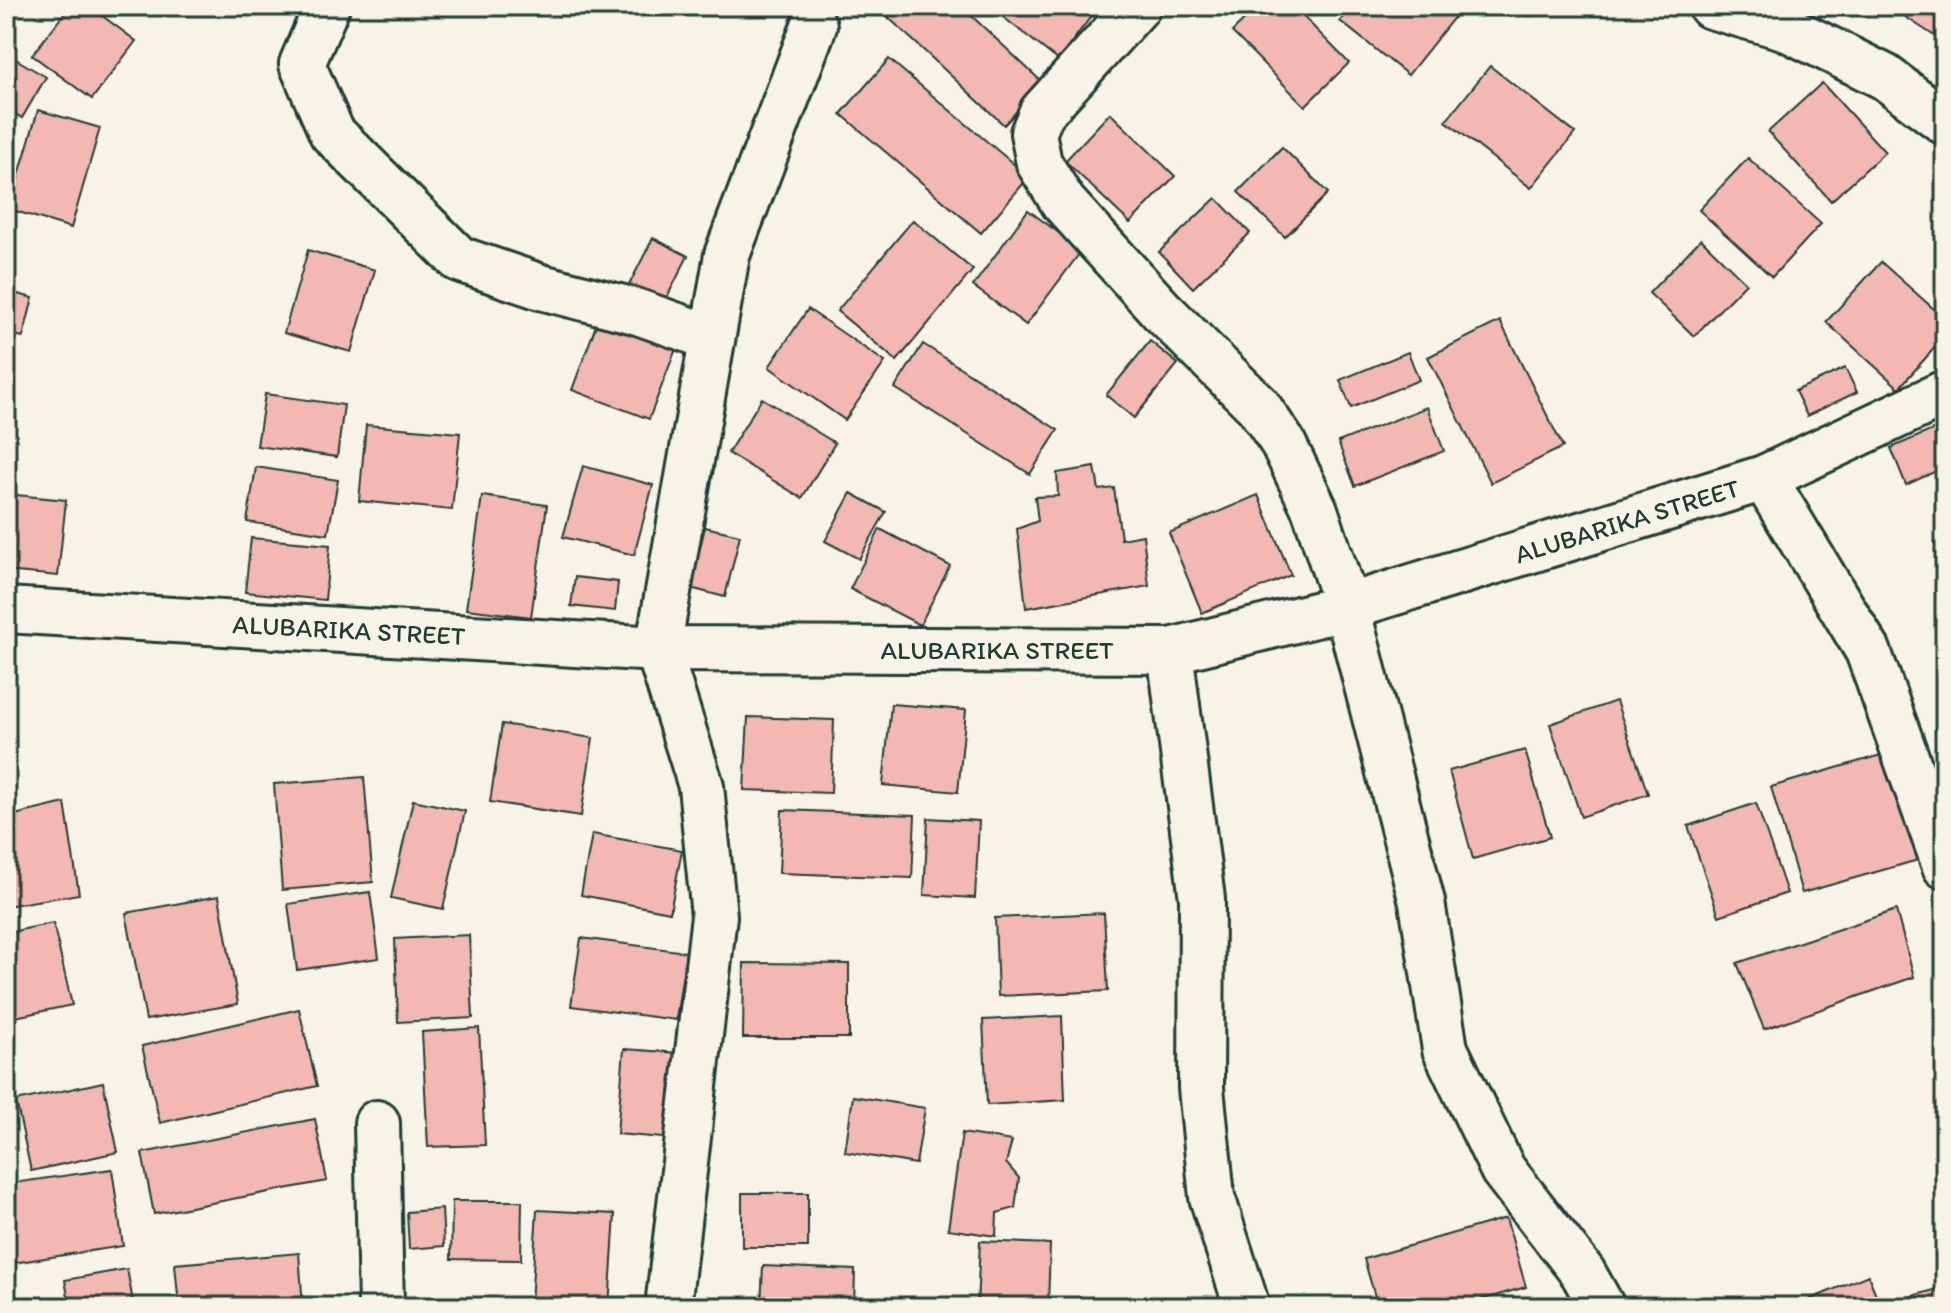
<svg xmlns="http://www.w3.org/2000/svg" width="1951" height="1313" font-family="Itim,sans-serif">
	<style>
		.building { fill: #f3b8b2; stroke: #1f3d34; stroke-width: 2 }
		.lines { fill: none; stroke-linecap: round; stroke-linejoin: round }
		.minor-casing { stroke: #1f3d34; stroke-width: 50 }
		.minor { stroke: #f7f3e8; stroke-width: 44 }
		.labels { text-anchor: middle; stroke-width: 7; stroke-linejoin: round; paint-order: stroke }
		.street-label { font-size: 26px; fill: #1f3d34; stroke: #f7f3e8 }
	</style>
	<rect width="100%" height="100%" fill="#f7f3e8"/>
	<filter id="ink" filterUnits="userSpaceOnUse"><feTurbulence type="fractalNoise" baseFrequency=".0125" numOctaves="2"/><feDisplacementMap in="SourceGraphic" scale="16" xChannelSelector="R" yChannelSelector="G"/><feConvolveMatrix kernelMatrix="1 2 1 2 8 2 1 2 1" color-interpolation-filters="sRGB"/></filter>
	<g filter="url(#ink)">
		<g class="building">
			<path d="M70,6H89L136,41L92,99L32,55Z"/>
			<path d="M876,6H961L1043,83L1004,125Z"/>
			<path d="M989,6H1099L1058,60Z"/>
			<path d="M1259,6H1293L1349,63L1305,106L1232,32Z"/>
			<path d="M1352,6H1463L1408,75L1340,21Z"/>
			<path d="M1512,6H1536L1530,16Z"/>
			<path d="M1906,6H1945V43L1901,14Z"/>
			<path d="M9,55L46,77L22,118L6,108V60Z"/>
			<path d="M889,59L1029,177L981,233L841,114Z"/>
			<path d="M1490,66L1575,133L1531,188L1446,121Z"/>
			<path d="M1822,83L1885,152L1831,201L1768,132Z"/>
			<path d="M38,110L100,128L71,228L9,209Z"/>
			<path d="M1110,113L1175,176L1130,223L1065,161Z"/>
			<path d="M1282,147L1328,193L1285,237L1238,192Z"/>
			<path d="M1748,158L1821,224L1772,277L1699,210Z"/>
			<path d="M1216,198L1250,233L1193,288L1159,252Z"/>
			<path d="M1028,210L1082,250L1026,325L973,286Z"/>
			<path d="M913,220L973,270L897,361L837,311Z"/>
			<path d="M653,238L688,256L662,307L627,289Z"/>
			<path d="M1701,239L1746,283L1694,336L1649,293Z"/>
			<path d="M308,250L375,270L351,352L284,333Z"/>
			<path d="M1881,262L1945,319V336L1899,388L1826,322Z"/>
			<path d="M6,291L33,298L23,337L6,333Z"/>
			<path d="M808,309L885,362L845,420L769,367Z"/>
			<path d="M599,317L677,346L649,419L572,390Z"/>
			<path d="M1500,321L1563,447L1491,483L1428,357Z"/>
			<path d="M1150,341L1178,364L1134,418L1106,395Z"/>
			<path d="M923,344L1058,430L1030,474L895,388Z"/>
			<path d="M1408,352L1419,380L1351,408L1340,380Z"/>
			<path d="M1845,368L1857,392L1807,416L1795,391Z"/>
			<path d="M265,394L344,405L337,457L257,446Z"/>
			<path d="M762,398L835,443L802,498L728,453Z"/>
			<path d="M1427,407L1444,451L1355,486L1338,442Z"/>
			<path d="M366,425L460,433L452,510L359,501Z"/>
			<path d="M1944,425L1945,467L1906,485L1891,448Z"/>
			<path d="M583,466L653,485L634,555L563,537Z"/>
			<path d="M256,467L338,480L328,534L247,522Z"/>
			<path d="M1095,467L1099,490L1114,488L1121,539L1143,535L1149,586L1026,608L1017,529L1038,521L1035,497L1058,496L1057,473Z"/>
			<path d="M851,493L886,512L859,559L825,541Z"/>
			<path d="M6,494L66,500L58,576L6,571Z"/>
			<path d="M1258,495L1291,575L1202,613L1169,533Z"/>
			<path d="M482,496L547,505L531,617L466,609Z"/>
			<path d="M705,527L740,535L725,597L690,588Z"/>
			<path d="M880,529L950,566L920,625L850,589Z"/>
			<path d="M251,538L330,545L325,600L245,592Z"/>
			<path d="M575,577L618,582L615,611L571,606Z"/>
			<path d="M1616,701L1648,794L1581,817L1550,724Z"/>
			<path d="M891,704L966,710L958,792L883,785Z"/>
			<path d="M748,717L834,720L831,793L744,790Z"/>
			<path d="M502,724L593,738L581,816L490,802Z"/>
			<path d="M1525,750L1550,837L1473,859L1449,771Z"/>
			<path d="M1888,753L1918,860L1802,893L1771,787Z"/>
			<path d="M364,777L373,882L282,890L274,784Z"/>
			<path d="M413,800L465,811L443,909L391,898Z"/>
			<path d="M65,803L79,894L6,906V817Z"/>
			<path d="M1756,803L1787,893L1719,916L1688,826Z"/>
			<path d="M782,810L915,815L912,878L779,873Z"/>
			<path d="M928,818L979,821L975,898L924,895Z"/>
			<path d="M592,834L682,850L670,912L581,895Z"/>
			<path d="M370,892L379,958L297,970L288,904Z"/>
			<path d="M219,896L238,1004L146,1020L126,913Z"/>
			<path d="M1896,910L1914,977L1764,1029L1737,963Z"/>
			<path d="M1104,913L1108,991L998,996L995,918Z"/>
			<path d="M53,923L72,1005L6,1019V933Z"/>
			<path d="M469,935L473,1018L398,1022L395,939Z"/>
			<path d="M581,938L686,952L676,1020L571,1006Z"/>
			<path d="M744,963L849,964V1038H743Z"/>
			<path d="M299,1009L317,1086L160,1123L142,1046Z"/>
			<path d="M1062,1016L1065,1100L987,1105L983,1020Z"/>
			<path d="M479,1028L485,1145L428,1147L422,1032Z"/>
			<path d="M624,1049L680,1053L674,1139L617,1134Z"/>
			<path d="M103,1082L118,1152L31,1171L16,1101Z"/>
			<path d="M853,1096L925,1108L916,1164L845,1152Z"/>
			<path d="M315,1119L327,1181L154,1214L142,1153Z"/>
			<path d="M962,1133L1012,1141L1006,1163L1019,1178L1015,1208L997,1213L996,1236L948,1229Z"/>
			<path d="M112,1169L123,1246L6,1264V1184Z"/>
			<rect x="742" y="1193" width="66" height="54"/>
			<path d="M452,1201H522L521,1260L451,1259Z"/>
			<path d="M442,1209L444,1246L409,1249L407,1212Z"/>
			<path d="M537,1210L615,1214L609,1307L531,1303Z"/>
			<path d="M1506,1218L1526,1287L1456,1307H1378L1364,1259Z"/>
			<path d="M980,1241L1050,1244L1048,1307H977Z"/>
			<path d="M299,1253L303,1307H179L175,1264Z"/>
			<path d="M763,1266L855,1270L854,1307H761Z"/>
			<path d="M127,1269L134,1307H70L65,1280Z"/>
			<path d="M1868,1275L1881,1307H1792Z"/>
			<path d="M1945,1287V1307H1908L1905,1298Z"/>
		</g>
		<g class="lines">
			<g class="minor-casing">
				<g id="minor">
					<path d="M327,6L302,64L332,133L459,259L541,287L635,311L712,338"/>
					<path d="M1138,6L1042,112L1033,133L1039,163L1063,202L1161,310L1258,406L1283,443L1315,510L1347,607L1422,902L1445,1049L1503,1170L1583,1273L1602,1307"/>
					<path d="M1711,6L1784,27L1885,77L1945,122"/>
					<path d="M1764,478L1868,651L1945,866"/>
					<path d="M6,610L658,649L1170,651L1347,607L1764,478L1945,393"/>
					<path d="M1170,651L1202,899L1201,1088L1212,1197L1247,1307"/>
					<path d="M377,1123L381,1307"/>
					<path d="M668,1307L714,916L701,786L658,649L727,255L814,26"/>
				</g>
			</g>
			<use href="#minor" class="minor"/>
		</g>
	</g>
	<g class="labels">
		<g class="street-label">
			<text transform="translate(1627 521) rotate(-17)" y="9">ALUBARIKA STREET</text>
			<text transform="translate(349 630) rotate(3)" y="9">ALUBARIKA STREET</text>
			<text x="997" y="659">ALUBARIKA STREET</text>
		</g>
	</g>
	<rect width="1951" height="1313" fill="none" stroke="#f7f3e8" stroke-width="32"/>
	<rect x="16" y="16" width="1919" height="1281" fill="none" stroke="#1f3d34" stroke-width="3" filter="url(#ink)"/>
</svg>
